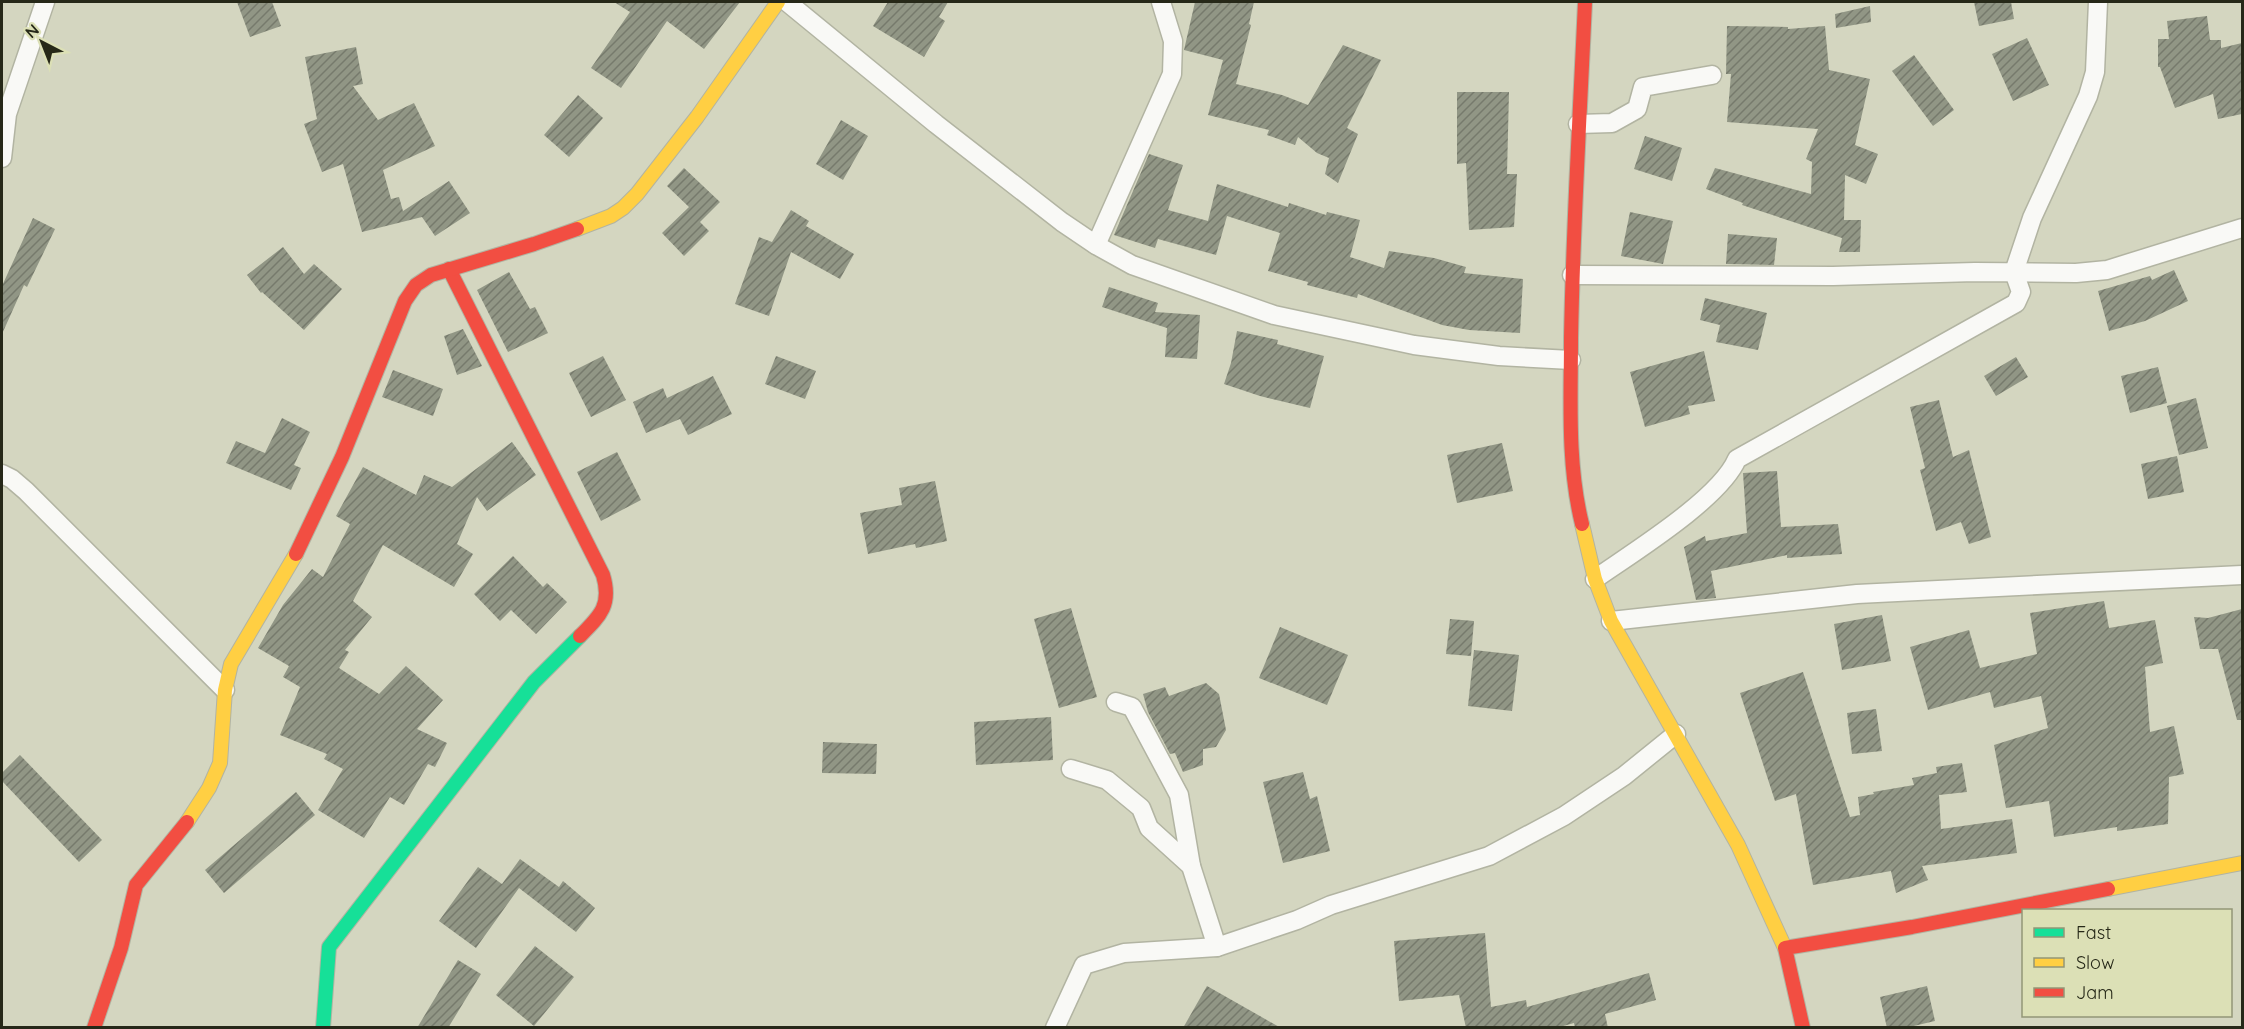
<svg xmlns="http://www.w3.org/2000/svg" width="2244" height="1029" font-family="Quicksand,sans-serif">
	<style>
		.building { fill: url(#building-hatch) }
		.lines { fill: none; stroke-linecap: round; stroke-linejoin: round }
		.street-casing { stroke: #b2b4a2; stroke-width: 21 }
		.fast-casing { stroke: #b2b4a2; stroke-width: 16 }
		.slow-casing { stroke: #b2b4a2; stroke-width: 16 }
		.jam-casing { stroke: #b2b4a2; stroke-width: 16 }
		.street { stroke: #f9f9f6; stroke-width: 18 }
		.fast { stroke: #16e098; stroke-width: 14 }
		.slow { stroke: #ffcf43; stroke-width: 14 }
		.jam { stroke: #f24e42; stroke-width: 14 }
	</style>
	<defs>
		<pattern id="building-hatch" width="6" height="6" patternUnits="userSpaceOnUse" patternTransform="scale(1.5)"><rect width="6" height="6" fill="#919685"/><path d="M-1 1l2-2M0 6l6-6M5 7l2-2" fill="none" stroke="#767a6c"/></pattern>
	</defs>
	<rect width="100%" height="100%" fill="#d4d6c0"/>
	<g class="building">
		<path d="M237,2H272L281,26L250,37Z"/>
		<path d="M614,2H740L704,49L667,21L621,88L591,68L630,12Z"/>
		<path d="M888,2H948L939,17L945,21L924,57L873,26Z"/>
		<path d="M1195,2H1254L1249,24L1251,25L1236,84L1282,95L1308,105L1343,45L1381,60L1347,128L1358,134L1338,183L1325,174L1329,158L1317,153L1298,137L1295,145L1267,135L1269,130L1208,115L1223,60L1184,50Z"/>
		<path d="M1974,2H2011L2014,19L1979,26Z"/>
		<path d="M1870,6L1871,22L1836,28L1835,14Z"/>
		<path d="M2207,16L2210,40H2221V48L2242,43V114L2218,119L2213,94L2175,108L2160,67H2158V39H2169L2167,21Z"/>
		<path d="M1727,26L1788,27V29L1825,26L1829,70L1870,79L1855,145L1878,154L1866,184L1845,175L1844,220H1861L1860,252H1839L1842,238L1742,205L1743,203L1706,189L1715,168L1811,194L1812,162L1806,159L1818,129L1727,122L1731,74H1726Z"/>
		<path d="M2027,38L2049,85L2013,101L1992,54Z"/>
		<path d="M356,47L363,84L353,86L378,120L414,103L435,146L383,170L391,199L399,197L403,211L449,181L470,213L435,236L422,217L362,232L343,164L322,172L304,124L317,119L305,57Z"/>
		<path d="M1914,55L1954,110L1933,126L1892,71Z"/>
		<path d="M1457,92H1509L1507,174H1517L1514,227L1469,230L1466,163L1457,164Z"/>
		<path d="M578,95L603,118L569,157L544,135Z"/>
		<path d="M841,120L868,136L843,180L816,164Z"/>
		<path d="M1645,136L1682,148L1672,181L1634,169Z"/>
		<path d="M1149,154L1183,165L1168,210L1208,221L1217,184L1288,207L1289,203L1326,215L1327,212L1360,220L1350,257L1384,268L1389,251L1434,258L1466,267L1464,273L1523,279L1520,333L1469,330L1442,325L1358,294L1357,298L1307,285L1308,282L1268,271L1280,233L1227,216L1216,255L1158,239L1155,248L1114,235Z"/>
		<path d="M684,168L720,202L700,222L709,231L684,256L662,233L689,207L667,186Z"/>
		<path d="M791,210L809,221L806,226L854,254L840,279L791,252L769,316L735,304L759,237L772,242Z"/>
		<path d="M1630,212L1673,221L1663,264L1621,256Z"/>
		<path d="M33,218L55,229L27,287L24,285L2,334V286Z"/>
		<path d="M1728,234L1777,238L1774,265L1726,264Z"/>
		<path d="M283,247L304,274L314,264L342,289L304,330L262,292L261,293L247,275Z"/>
		<path d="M2174,270L2188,301L2145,321L2109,331L2098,291L2150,276L2152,280Z"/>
		<path d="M509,272L530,309L535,307L548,333L508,352L477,290Z"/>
		<path d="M1109,287L1158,303L1155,312L1200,315L1197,359L1165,357L1167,328L1102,307Z"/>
		<path d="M1705,298L1767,313L1758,350L1716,342L1720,325L1700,320Z"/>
		<path d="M463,329L482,366L457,375L444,336Z"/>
		<path d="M1237,331L1278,340L1277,344L1324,356L1310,408L1260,396L1224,384L1231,363Z"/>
		<path d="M1704,351L1715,401L1688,406L1690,414L1645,427L1630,372Z"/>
		<path d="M603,356L626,400L591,417L569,373Z"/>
		<path d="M776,356L816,371L805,399L765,384Z"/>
		<path d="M2016,357L2028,377L1996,396L1984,376Z"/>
		<path d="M2158,367L2167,403L2130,413L2121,376Z"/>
		<path d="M393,370L443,389L433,416L382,397Z"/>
		<path d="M713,376L732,414L688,435L680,419L646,433L633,402L663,388L667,398Z"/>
		<path d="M2196,398L2208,448L2179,455L2167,406Z"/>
		<path d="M1939,400L1953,457L1969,450L1991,537L1969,544L1961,522L1936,531L1920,470L1925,468L1910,407Z"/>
		<path d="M282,418L310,432L294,465L301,468L291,490L226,463L236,441L265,453Z"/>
		<path d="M512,442L536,475L487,511L477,497L457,544L473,554L454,587L383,545L353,601L372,617L345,650L349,652L339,668L379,694L406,666L443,700L417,729L447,743L435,767L428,764L404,805L390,797L364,838L318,810L343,769L324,759L327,754L280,735L300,687L283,677L289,666L258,648L283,605L312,569L323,577L350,524L336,516L363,467L416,495L424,475L452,487Z"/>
		<path d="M1502,443L1513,491L1457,503L1447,455Z"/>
		<path d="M617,452L641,500L601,521L577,472Z"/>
		<path d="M2177,456L2184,492L2148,499L2141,464Z"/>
		<path d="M1777,471L1781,527L1838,524L1842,554L1787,558V555L1711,571L1716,598L1696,600L1684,547L1705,536L1706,541L1747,533L1743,473Z"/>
		<path d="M935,481L947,541L916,548L915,544L868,554L860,513L902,505L899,488Z"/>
		<path d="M513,556L543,587L547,583L567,602L536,634L511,610L500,621L474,594Z"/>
		<path d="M2104,601L2109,628L2155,620L2163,663L2145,667L2150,732L2174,726L2184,774L2169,777L2168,824L2117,831V827L2054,837L2049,801L2006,808L1994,745L2048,728L2041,696L1994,708L1990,692L1928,710L1910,647L1969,630L1980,668L2037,654L2030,613Z"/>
		<path d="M1071,608L1097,697L1059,708L1034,619Z"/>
		<path d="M2242,609V720H2237L2218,649H2200L2194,617L2208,618Z"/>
		<path d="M1882,615L1891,661L1842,670L1834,624Z"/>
		<path d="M1450,619L1474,621L1471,656L1446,654Z"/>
		<path d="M1280,627L1348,655L1327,705L1259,678Z"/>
		<path d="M1474,650L1519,655L1512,711L1468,706Z"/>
		<path d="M1803,672L1850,817L1860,815L1858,797L1874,794L1873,792L1914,785L1912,778L1937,773L1936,767L1962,763L1967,792L1939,795L1941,829L2012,819L2017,853L1922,866L1928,880L1896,893L1891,871L1813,885L1796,794L1775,801L1740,693Z"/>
		<path d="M1206,683L1219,694L1226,730L1216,747L1203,749V765L1183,772L1175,753L1170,754L1148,712L1143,694L1165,687L1169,696Z"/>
		<path d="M1876,709L1882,751L1852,754L1847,713Z"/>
		<path d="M1051,717L1053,760L976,765L974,722Z"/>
		<path d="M823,742L877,744L876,774L822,773Z"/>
		<path d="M20,755L102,840L79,862L2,781V773Z"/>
		<path d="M1303,772L1310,799L1317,796L1330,851L1283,863L1263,782Z"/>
		<path d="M296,792L315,815L224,893L205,870Z"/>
		<path d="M520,859L559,887L563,881L595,908L576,932L519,888L476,948L439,921L478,867L502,884Z"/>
		<path d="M1485,933L1491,1007L1526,1000L1527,1007L1649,973L1656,1000L1605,1014L1608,1028H1575L1574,1023L1556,1028H1466L1459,995L1399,1001L1394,941Z"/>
		<path d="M535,946L574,977L534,1026L496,995Z"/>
		<path d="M458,960L481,974L448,1028H417Z"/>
		<path d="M1207,986L1281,1028H1183Z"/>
		<path d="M1927,986L1935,1021L1905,1028H1887L1880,997Z"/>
	</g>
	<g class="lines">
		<g class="street-casing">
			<g id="street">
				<path d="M787,2L936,124L1062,222L1096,245L1132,265L1274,315L1414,345L1499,356L1571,360"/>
				<path d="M1578,124L1612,123L1637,109L1643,87L1712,75"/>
				<path d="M2,158L7,114L45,2"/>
				<path d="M1096,245L1172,74L1173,41L1161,2"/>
				<path d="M1572,275L1833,276L1975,272L2076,273L2107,270L2242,228"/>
				<path d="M2,474L12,479L26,491L225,690"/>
				<path d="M1595,579C1632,553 1720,499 1737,459L2016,303L2021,292L2014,272L2032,218L2088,96L2095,72L2098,2"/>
				<path d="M1611,621L1857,594L2242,575"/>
				<path d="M1116,702L1132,707L1179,795L1191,866"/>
				<path d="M1071,769L1107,780L1141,808L1149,828L1191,866L1217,947"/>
				<path d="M1055,1028L1084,965L1124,953L1217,947L1297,920L1331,905L1489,856L1564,816L1624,776L1676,734"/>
			</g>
		</g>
		<g class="fast-casing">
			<path id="fast" d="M323,1028L329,947L534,682L580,636"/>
		</g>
		<g class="slow-casing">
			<g id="slow">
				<path d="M577,229L611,216L623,208L637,194L697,117L778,2"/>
				<path d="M1582,524L1595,579L1611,621L1738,845L1785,948"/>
				<path d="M187,822L209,788L220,763L225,690L231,664L296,554"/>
				<path d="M2108,889L2242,863"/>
			</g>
		</g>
		<g class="jam-casing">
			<g id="jam">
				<path d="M449,269L603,575C612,605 600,616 580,636"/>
				<path d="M1582,524C1567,463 1571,400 1571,338C1573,226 1580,114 1585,2"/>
				<path d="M296,554L342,457L405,301L416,285L431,275L534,244L577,229"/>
				<path d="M94,1028L121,948L136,885L187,822"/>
				<path d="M1803,1028L1785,948L1912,927L2108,889"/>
			</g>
		</g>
		<use href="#street" class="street"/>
		<use href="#fast" class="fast"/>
		<use href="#slow" class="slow"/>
		<use href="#jam" class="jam"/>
	</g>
	<rect width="2244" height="1029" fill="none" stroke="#262818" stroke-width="6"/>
	<rect x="2022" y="909" width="210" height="108" fill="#dce0b6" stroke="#939677" stroke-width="1.5"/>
	<rect x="2034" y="928" width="30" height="9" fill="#16e098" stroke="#939677" stroke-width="1.5"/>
	<text x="2076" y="939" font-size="18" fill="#262818">Fast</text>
	<rect x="2034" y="958" width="30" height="9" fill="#ffcf43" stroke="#939677" stroke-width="1.5"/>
	<text x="2076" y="969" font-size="18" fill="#262818">Slow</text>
	<rect x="2034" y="988" width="30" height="9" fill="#f24e42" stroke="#939677" stroke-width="1.5"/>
	<text x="2076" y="999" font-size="18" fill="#262818">Jam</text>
	<g transform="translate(42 42) rotate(318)" stroke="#dce0b6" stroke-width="4.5" paint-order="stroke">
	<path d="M0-4.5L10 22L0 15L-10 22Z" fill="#262818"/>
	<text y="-9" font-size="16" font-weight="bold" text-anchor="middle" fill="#262818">N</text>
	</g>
</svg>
